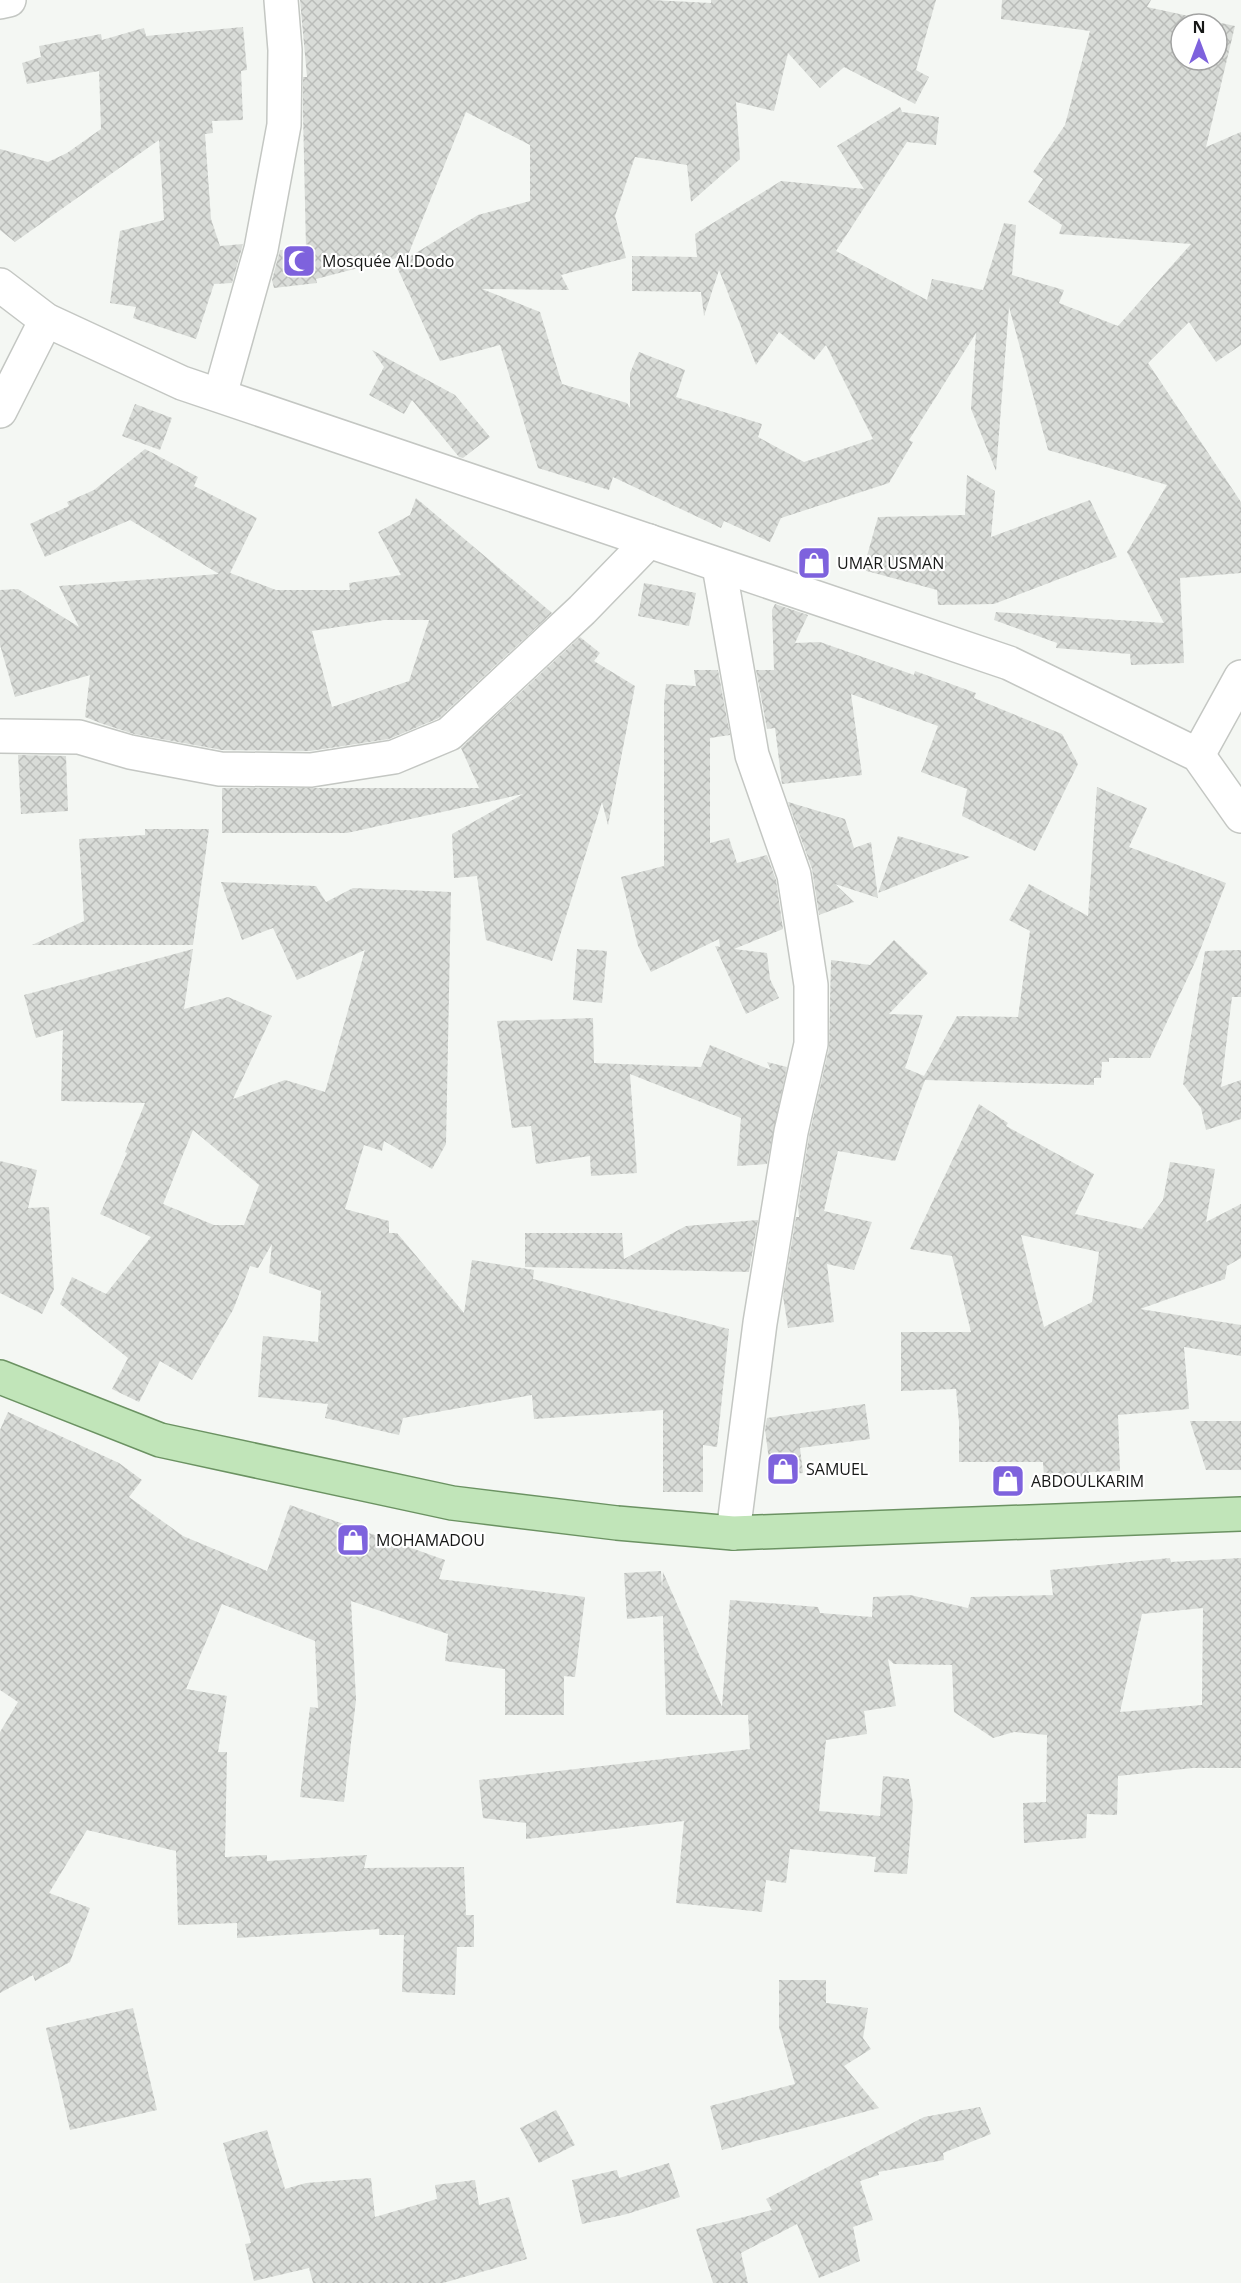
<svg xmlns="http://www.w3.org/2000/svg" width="1241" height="2283" font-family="'Open Sans',sans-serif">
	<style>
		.building { fill: url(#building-cross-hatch); fill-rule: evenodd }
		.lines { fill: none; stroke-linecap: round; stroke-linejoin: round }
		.street-casing { stroke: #c4c7c3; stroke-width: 36 }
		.primary-casing { stroke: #6b9262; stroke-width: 36 }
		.street { stroke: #fff; stroke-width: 33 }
		.primary { stroke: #c1e5b9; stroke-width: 33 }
		.labels { text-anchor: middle; stroke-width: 4.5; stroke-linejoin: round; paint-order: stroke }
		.poi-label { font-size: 16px; fill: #171817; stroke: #fff; text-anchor: start }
	</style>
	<defs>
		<pattern id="building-cross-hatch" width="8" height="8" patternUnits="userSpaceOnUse" patternTransform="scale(1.5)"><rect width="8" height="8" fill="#d9dcd8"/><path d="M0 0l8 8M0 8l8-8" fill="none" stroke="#babcb9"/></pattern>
	</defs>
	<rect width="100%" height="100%" fill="#f4f7f3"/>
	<g class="building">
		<path d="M300,0H651L711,3V0H936L916,70L929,77L915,104L844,67L820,88L788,53L774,111L736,102L740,159L691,202L687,165L635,157L615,216L626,258L561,275L569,290L482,289L540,312L562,384L627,403L630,408V373L639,352L685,370L676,397L762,424L758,437L804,462L873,439L826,345L814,360L779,332L756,365L719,270L704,316L701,292L632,291V256L697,257L695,234L781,181L864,189L837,146L900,107L902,112L939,117L936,145L907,142L836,251L927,300L932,279L983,290L1004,223L1016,225L1012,275L1064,290L1059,303L1118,326L1191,244L1059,234L1062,225L1028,202L1043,179L1033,172L1065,125L1090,31L1001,19L1002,0H1151L1147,7L1235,26L1206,147L1241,132V345L1216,362L1189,322L1148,363L1241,502V573L1180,578L1184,663L1131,665L1130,654L1056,648L1057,643L994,620L996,612L1164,623L1127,552L1167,485L1048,450L1009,307L996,471L971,409L976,333L909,440L913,442L889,483L781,518L770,542L724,521L721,528L613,477L609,490L538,468L500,345L440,361L396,265L478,215L530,201V145L466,112L408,255L316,279L317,283L274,288L272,280L280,250L306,249L303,112V77H307ZM1181,24H1217V60H1181Z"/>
		<path d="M243,27L247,70L241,71L243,120L212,121L213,133L205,134L211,219L220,246L243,244L232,283L214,284L196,339L133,318L136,307L110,303L120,231L164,220L159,140L15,242L0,230V149L48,162L67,153L101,129L99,71L27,84L22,63L41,57L39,46L101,34L102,40L144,28L146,36Z"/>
		<path d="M372,350L455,395L490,437L463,458L459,457L412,400L404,414L369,395L384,367Z"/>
		<path d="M135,404L172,418L160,450L122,436Z"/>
		<path d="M145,449L198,477L194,486L257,518L230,573L276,590H350L349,583L401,575L378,532L410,515L416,498L552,613L439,718L389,739L310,751L222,750L134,734L103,724L85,717L90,675L15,697L0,645V590L18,589L79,627L59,586L219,574L130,520L45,557L30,524L69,506L67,502L94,490ZM384,620H429L409,681L332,707L312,631Z"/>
		<path d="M967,475L995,491L991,537L1090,500L1117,557L994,604L938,605L937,590L863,570L878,517L965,515Z"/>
		<path d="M644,583L696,593L689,626L638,616Z"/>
		<path d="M775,604L808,615L795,643L820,642L914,675L915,671L976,693L974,698L1062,734L1078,764L1035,851L962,816L967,789L921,772L938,726L851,694L862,775L782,784L775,728L767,729L756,670H774L772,610Z"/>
		<path d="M580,637L600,653L594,661L635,686L608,825L602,802L552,961L486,940L477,876L454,878L452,834L523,794L347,833H222V788H479L461,748Z"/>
		<path d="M694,670H718L730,735L710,738V843L729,838L737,863L767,855L776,880L783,929L734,949L767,953L770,979L779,998L746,1014L715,946L720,947L719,939L651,972L638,946L621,877L664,866V704L666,684L696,686Z"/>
		<path d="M18,755L66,756L68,811L21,814Z"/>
		<path d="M1097,787L1147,808L1129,847L1226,883L1197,958L1150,1058H1109V1062H1102L1101,1078H1094V1085L925,1080L895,1161L838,1151L824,1211L872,1222L854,1270L827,1264L834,1322L788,1328L783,1296L796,1217H799L798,1206L809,1136L829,1048L831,960L870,965L894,940L928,973L889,1014L923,1015L905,1068L924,1076L957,1016L1018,1017L1030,931L1009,920L1029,884L1088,916Z"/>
		<path d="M788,802L845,819L854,848L871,842L878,898L835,884L854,902L819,915L812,869Z"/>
		<path d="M145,829H209L193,945H32L84,921L79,839L145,835Z"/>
		<path d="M898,836L970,857L878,893Z"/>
		<path d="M221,882L316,886L326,902L353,888L451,892L446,1144L432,1169L384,1141L382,1151L364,1145L345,1209L389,1221V1233H397L464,1313L472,1260L534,1270L533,1279L729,1329L717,1447L703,1445V1492H663V1410L534,1419L532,1395L403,1418L399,1435L325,1418L328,1404L258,1397L263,1336L318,1342L321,1291L269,1273L272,1244L258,1268L250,1266L233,1310L192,1380L160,1361L139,1402L112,1389L128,1358L60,1304L72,1277L106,1294L151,1237L100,1214L127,1153L125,1152L145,1103L61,1101L63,1030L36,1038L24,995L193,949L184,1009L228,997L272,1016L233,1099L285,1080L325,1092L365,950L297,980L273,928L242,940ZM193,1130L259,1185L244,1225H214L163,1204Z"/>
		<path d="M577,949L607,951L602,1003L573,1000Z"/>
		<path d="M1241,950V997H1232L1221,1087L1241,1080V1119L1206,1130L1201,1108L1183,1084L1205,951Z"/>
		<path d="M593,1018L594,1063L701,1067L710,1045L771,1070L767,1062L787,1067L767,1164L737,1166L741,1118L630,1074L637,1173L591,1176L590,1156L536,1164L531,1126L512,1128L497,1021Z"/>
		<path d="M979,1104L1008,1123L1006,1126L1094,1174L1075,1214L1142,1229L1163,1200L1170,1162L1215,1169L1206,1222L1241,1204V1258L1227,1266L1225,1279L1140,1309L1241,1325V1356L1184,1347L1189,1409L1118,1415L1120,1471L1089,1472L1090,1476L1044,1478L1043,1462H959V1422L956,1389L901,1391V1332H971L952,1256L910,1249ZM1021,1235L1099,1252L1092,1302L1044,1327Z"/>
		<path d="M0,1161L37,1170L28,1208L49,1207L54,1289L42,1314L0,1293Z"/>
		<path d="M758,1220L749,1272L525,1267V1233H622L624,1259L686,1226Z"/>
		<path d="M865,1404L870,1439L800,1448L803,1473L771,1476L765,1429L767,1418Z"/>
		<path d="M8,1412L119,1463L142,1480L129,1497L183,1536L267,1571L290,1505L445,1560L439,1579L585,1597L575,1677L564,1676V1715H505V1669L445,1661L448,1634L351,1601L356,1700L344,1802L300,1797L310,1707L318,1708L315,1641L222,1604L186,1689L227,1696L218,1752H227L225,1857L267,1855V1861L367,1855L364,1868L464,1867L466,1915H474V1947H457L455,1995L402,1992L404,1935H379V1929L237,1938V1923L178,1925L176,1851L87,1830L49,1893L90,1908L70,1962L35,1981L33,1975L0,1993V1732L18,1702L0,1690V1430Z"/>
		<path d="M1190,1421H1241V1470H1206Z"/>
		<path d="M1170,1558L1171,1562L1241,1558V1768H1193L1118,1776L1117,1815L1087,1814L1086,1838L1024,1843L1023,1803L1046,1802L1047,1735L1014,1732L993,1738L954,1712L952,1665L894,1664L888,1659L896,1706L864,1711L867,1734L826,1740L819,1811L880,1816L883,1776L909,1779L913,1804L907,1874L874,1872L876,1857L790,1849L786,1883L766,1880L762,1912L676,1903L684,1821L526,1839V1823L483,1818L479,1780L750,1749L748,1715H666L663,1616L627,1619L624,1573L661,1571L662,1591L663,1572L722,1707L730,1600L818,1607L820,1613L872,1617L873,1597L910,1595L968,1608L971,1597L1053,1595L1050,1570ZM1203,1608L1202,1705L1120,1712L1142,1614Z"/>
		<path d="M779,1980H826V2003L868,2008L863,2038L871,2049L844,2066L879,2108L722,2150L710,2106L795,2084L779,2027Z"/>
		<path d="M133,2008L157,2110L70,2130L46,2028Z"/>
		<path d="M980,2107L991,2134L943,2153L944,2160L878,2172L879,2175L860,2181L873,2220L853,2227L860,2261L819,2278L797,2224L741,2253L748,2283H713L696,2229L772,2210L766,2199L924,2117Z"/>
		<path d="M556,2110L575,2145L539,2163L520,2128Z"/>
		<path d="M267,2130L285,2189L306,2183L371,2178L375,2217L437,2199L435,2185L475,2180L479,2205L509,2197L527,2259L443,2283H313L309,2268L254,2281L245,2244L251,2243L223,2143Z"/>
		<path d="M669,2163L680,2197L627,2214L582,2224L572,2180L617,2170L619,2178Z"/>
	</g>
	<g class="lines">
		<g class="street-casing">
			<g id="street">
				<path d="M0,2L9,0"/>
				<path d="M0,285L46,320L182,383L1009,663L1198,755L1241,816"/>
				<path d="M220,395L261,249L284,125L285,50L281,0"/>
				<path d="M0,411L46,320"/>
				<path d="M719,566L752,755L794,875L811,985V1044L791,1132L760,1323L733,1533"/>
				<path d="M0,736L79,737L130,752L220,769L311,770L394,757L449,734L582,610L649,541"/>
				<path d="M1198,755L1241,677"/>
			</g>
		</g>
		<g class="primary-casing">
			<path id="primary" d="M0,1377L160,1440L452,1503L617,1523L733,1533L1241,1514"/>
		</g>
		<use href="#street" class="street"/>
		<use href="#primary" class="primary"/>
	</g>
	<defs>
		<g id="mosque-square" transform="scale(1.725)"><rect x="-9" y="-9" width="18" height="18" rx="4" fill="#7e62dd" stroke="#fff"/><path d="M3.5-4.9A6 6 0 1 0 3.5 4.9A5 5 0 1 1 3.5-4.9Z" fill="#fff"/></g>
		<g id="shop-square" transform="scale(1.725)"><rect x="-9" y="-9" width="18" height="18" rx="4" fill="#7e62dd" stroke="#fff"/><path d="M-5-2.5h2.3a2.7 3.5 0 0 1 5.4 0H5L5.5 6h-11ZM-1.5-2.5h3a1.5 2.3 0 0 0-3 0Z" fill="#fff"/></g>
	</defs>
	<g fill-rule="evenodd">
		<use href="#mosque-square" x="299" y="261"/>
		<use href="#shop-square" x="814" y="563"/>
		<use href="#shop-square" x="783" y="1469"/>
		<use href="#shop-square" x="1008" y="1481"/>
		<use href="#shop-square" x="353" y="1540"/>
	</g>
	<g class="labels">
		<g class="poi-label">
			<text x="322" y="267">Mosquée Al.Dodo</text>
			<text x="837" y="569">UMAR USMAN</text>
			<text x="806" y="1475">SAMUEL</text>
			<text x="1031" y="1487">ABDOULKARIM</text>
			<text x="376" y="1546">MOHAMADOU</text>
		</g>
	</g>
	<g transform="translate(1199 42)"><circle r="28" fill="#ffffff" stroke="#a2a3a2" stroke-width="1.5"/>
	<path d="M0-4.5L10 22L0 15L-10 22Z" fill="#7e62dd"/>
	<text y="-9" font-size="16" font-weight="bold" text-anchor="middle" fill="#171817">N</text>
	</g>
</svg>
